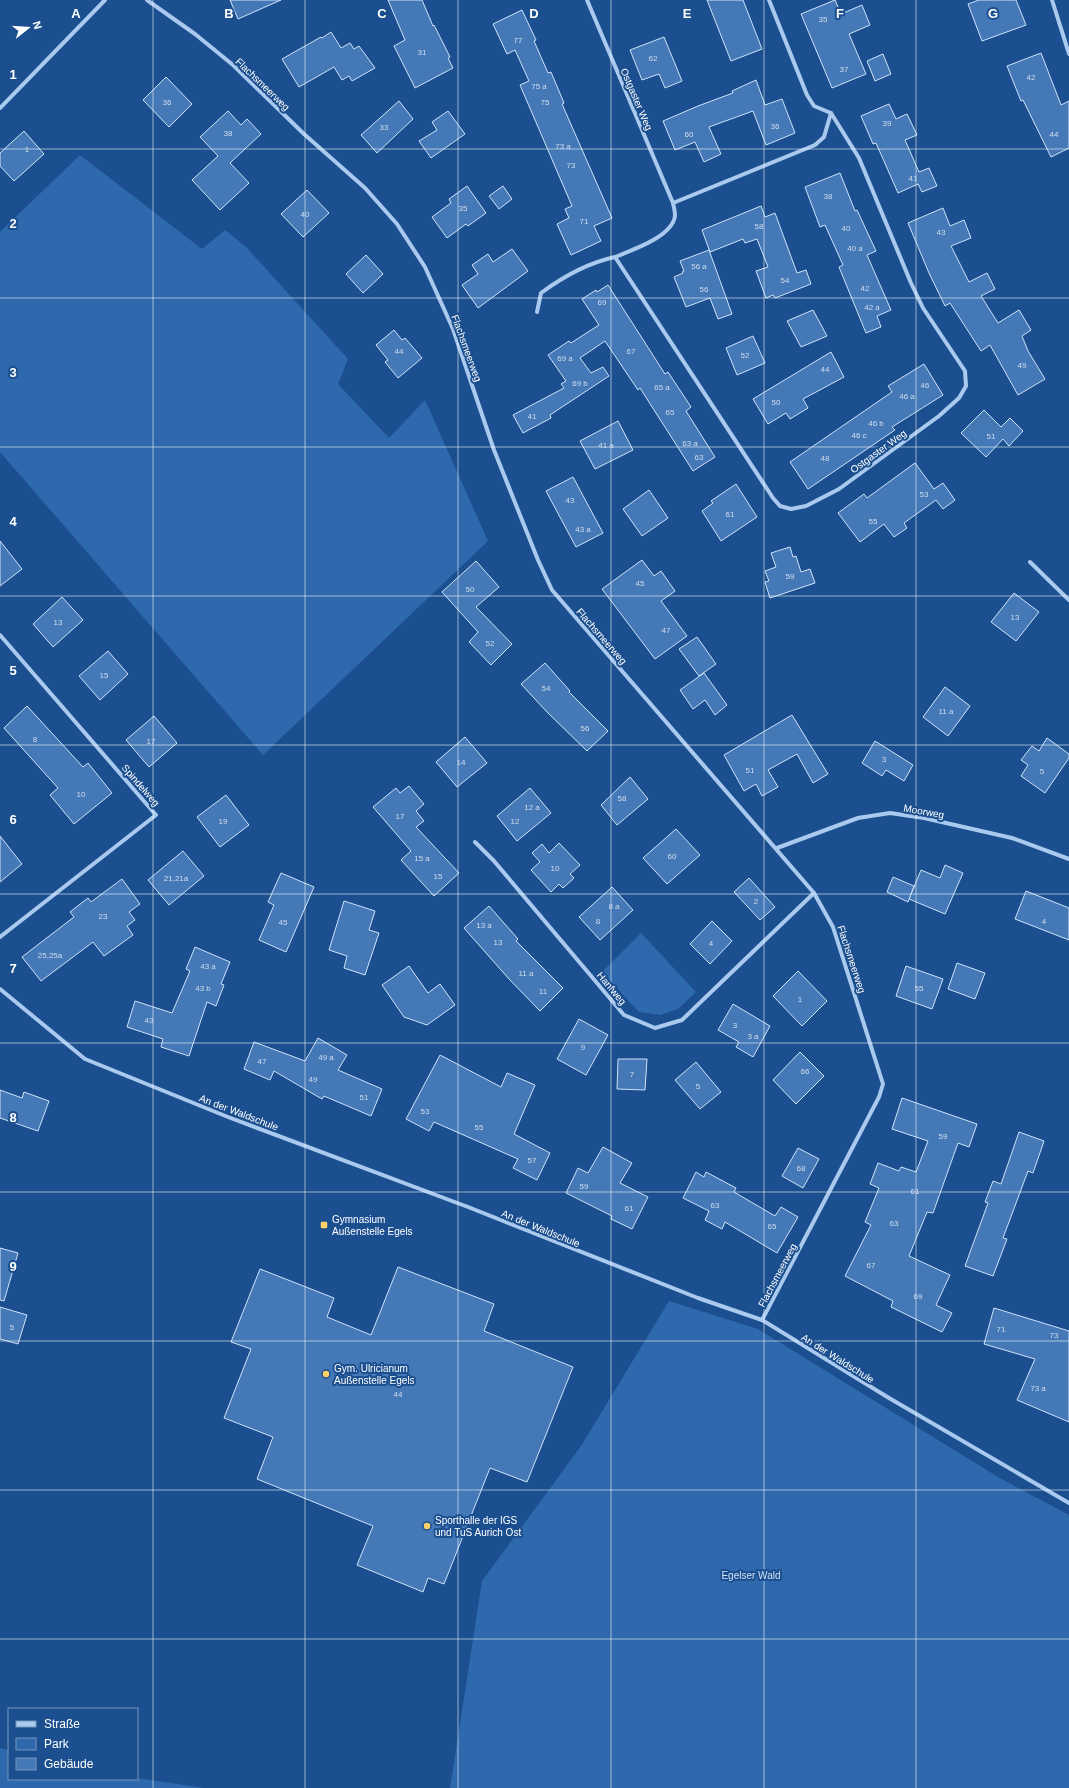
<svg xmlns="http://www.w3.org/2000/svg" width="1069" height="1788" font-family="Helvetica,sans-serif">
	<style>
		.green { fill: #2e69ad }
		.building { fill: #4478b7; stroke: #cfe3fa }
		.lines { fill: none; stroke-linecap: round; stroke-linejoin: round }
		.street { stroke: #a9c9ee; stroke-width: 4 }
		.grid { fill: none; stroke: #fff; stroke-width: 1; stroke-opacity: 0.55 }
		.poi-dot { fill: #ffd166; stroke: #1b4f8f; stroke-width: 1.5 }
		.labels { text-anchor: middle; stroke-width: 4; stroke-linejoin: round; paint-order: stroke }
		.number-label { font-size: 8px; fill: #d0dded }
		.street-label { font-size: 10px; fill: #fff; stroke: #1b4f8f }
		.poi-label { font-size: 10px; fill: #fff; stroke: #1b4f8f; text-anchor: start }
		.park-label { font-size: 10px; fill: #cfe3fa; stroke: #1b4f8f }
		.grid-label { font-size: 13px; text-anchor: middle; font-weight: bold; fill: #fff; stroke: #1b4f8f; stroke-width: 4; stroke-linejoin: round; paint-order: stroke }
	</style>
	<rect width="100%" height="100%" fill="#1b4f8f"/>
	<g class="green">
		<path d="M80,155L202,249L225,230L246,247L348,359L338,384L389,438L425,400L488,541L263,755L0,452V232Z"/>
		<path d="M641,933L696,992L678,1009L660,1015L639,1012L602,972Z"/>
		<path d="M669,1301L758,1329L998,1477L1069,1515V1788H450L482,1581L581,1446Z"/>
		<path d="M0,1748L9,1750V1779H137V1778L204,1788H0Z"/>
	</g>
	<g class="building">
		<path d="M230,0H281L238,19Z"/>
		<path d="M388,0H422L433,26L434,25L450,57L448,58L453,68L415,88L394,46L405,40Z"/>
		<path d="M707,0H743L762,49L731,61Z"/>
		<path d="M835,0L841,14L862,5L870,25L849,34L866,74L832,88L801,14Z"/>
		<path d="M979,0H1016L1026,25L982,41L968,4Z"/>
		<path d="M522,10L536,40L534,41L548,73L551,72L564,103L562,104L612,218L594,226L601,241L571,255L557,224L569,218L565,209L572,206L520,85L529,81L515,50L507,54L493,24Z"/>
		<path d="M331,32L341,48L350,43L354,49L359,46L375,68L352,81L349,76L342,80L334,67L299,87L282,59L321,37L322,38Z"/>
		<path d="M664,37L682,81L665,88L659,74L642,80L630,50Z"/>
		<path d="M1041,53L1061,105L1069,101V148L1051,157L1023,100L1021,101L1007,66Z"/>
		<path d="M883,54L891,74L875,81L867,61Z"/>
		<path d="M166,77L192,104L169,127L143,100Z"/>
		<path d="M756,80L765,105L782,99L795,133L766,145L753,111L709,127L721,154L704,162L695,142L675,150L663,121L698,106L733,93L732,91Z"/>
		<path d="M399,101L413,119L377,153L361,135Z"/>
		<path d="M889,104L896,119L907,114L917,135L905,140L919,172L929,168L937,186L922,192L918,184L898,193L876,143L873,144L861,116Z"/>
		<path d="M228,111L241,125L247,119L261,134L230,163L249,183L220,210L192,180L218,156L200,137Z"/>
		<path d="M448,111L465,134L431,158L419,141L437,130L432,122Z"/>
		<path d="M24,131L44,154L14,181L0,166V153Z"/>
		<path d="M840,173L855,211L857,210L876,251L867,255L891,310L877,316L881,327L866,333L839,267L843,265L825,225L820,227L805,187Z"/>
		<path d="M467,186L486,213L468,226L466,224L447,238L432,217L451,203L449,199Z"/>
		<path d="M503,186L512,199L499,209L489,196Z"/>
		<path d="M307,190L329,213L303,237L281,214Z"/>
		<path d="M761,206L765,217L775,213L797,273L806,270L811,284L775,298L773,295L766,298L756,271L768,267L757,239L745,243L743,239L710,252L702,230Z"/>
		<path d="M943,208L950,226L964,220L971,238L951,246L969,282L987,273L995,289L981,296L998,323L1019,310L1031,330L1022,336L1028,351L1045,379L1018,395L990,345L981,351L950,303L945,306L929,273L908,223Z"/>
		<path d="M512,249L528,271L478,308L462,285L478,274L472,265L488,254L493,262Z"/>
		<path d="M709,250L732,314L718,319L710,298L686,307L674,277L683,273L682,272L684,271L680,261Z"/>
		<path d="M366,255L383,274L363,293L346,274Z"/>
		<path d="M608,285L665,374L668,372L691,407L686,411L715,457L693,471L640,388L638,390L605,341L580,358L591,373L603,367L609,376L550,415L551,418L523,433L513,415L564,388L561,384L566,381L548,355L569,341L571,343L599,325L582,299L596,290L597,292Z"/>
		<path d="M813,310L827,336L801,347L787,321Z"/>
		<path d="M394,330L402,340L405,338L422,358L398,378L385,362L388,360L376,345Z"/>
		<path d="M753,336L765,363L737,375L726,348Z"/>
		<path d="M831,352L844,377L803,399L808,408L790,419L786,413L768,424L753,399Z"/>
		<path d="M924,364L943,395L892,427L895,430L808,489L790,462L892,392L888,386Z"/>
		<path d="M984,410L1001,427L1010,418L1023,431L1009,446L1003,439L986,457L961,433Z"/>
		<path d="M618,421L633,450L595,469L580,441Z"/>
		<path d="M915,463L934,489L943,483L955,500L943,509L936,500L904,523L907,528L894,537L884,524L860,542L838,513L864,494L867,498Z"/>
		<path d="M573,477L603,533L576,547L546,491Z"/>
		<path d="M736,484L757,517L721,541L702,511L713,503L711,501Z"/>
		<path d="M649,490L668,518L642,536L623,509Z"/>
		<path d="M0,541L22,569L0,586Z"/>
		<path d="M790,547L793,557L796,556L801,572L810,569L815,583L770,598L765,582L769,581L765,571L776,567L771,553Z"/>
		<path d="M642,560L654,576L661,571L675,591L661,601L687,636L655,659L602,589Z"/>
		<path d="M476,561L499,587L476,607L512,644L491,665L469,642L478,632L442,592Z"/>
		<path d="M1014,593L1039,612L1016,641L991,622Z"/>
		<path d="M62,597L83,620L53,647L33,624Z"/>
		<path d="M697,637L716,664L699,676L679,649Z"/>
		<path d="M108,651L128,674L100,700L79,676Z"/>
		<path d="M545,663L570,691L569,692L608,731L587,751L547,712L521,684Z"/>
		<path d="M704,673L727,705L715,715L705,700L693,709L680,690Z"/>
		<path d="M945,687L970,706L948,736L923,717Z"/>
		<path d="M27,706L83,767L88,763L112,793L74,824L50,795L58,788L4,728Z"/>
		<path d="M792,715L828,774L813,783L797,754L768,770L778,787L762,796L756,784L744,791L724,755Z"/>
		<path d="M154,716L177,743L149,767L126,740Z"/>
		<path d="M465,737L487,763L457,787L436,762Z"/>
		<path d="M1047,738L1069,754V758L1045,793L1021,776L1028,765L1021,760L1032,746L1039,751Z"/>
		<path d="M875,741L913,765L904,781L886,770L882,776L862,763Z"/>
		<path d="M630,777L648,799L617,825L601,805Z"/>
		<path d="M409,786L424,804L416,811L424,821L416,827L459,873L434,896L401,860L411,851L373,807L396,788L400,793Z"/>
		<path d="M530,788L551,813L517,841L497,816Z"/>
		<path d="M226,795L249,825L220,847L197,817Z"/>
		<path d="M676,829L700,855L667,884L643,858Z"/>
		<path d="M0,836L22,864L0,882Z"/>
		<path d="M559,843L580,865L570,874L574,878L563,888L559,884L551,892L531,870L540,862L532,853L542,844L549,853Z"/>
		<path d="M183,851L204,876L169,905L148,880Z"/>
		<path d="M945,865L963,873L945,914L909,899L921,870L940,878Z"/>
		<path d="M281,873L314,887L286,952L259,940L274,905L268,902Z"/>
		<path d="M893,877L914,886L908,902L887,892Z"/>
		<path d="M749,878L775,907L760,920L734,892Z"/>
		<path d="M122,879L140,904L129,912L135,920L127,926L133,935L104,956L93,942L41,981L22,957L74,917L70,912L88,898L91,902Z"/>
		<path d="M612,887L633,910L600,940L579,917Z"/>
		<path d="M1026,891L1069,908V940L1015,919Z"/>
		<path d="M344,901L375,911L369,930L379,933L365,975L344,968L347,956L329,950Z"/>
		<path d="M489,906L518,939L516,941L563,988L540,1011L509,979L464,928Z"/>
		<path d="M712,921L732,941L710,964L690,944Z"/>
		<path d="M195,947L230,962L221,984L224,985L216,1006L207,1002L189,1056L161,1047L163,1039L127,1027L135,1001L172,1013L190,971L186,969Z"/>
		<path d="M957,963L985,973L975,999L948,989Z"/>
		<path d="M409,966L428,993L440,984L455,1005L427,1025L404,1017L382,985Z"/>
		<path d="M906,966L943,979L932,1009L896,996Z"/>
		<path d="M798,971L827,1001L802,1026L773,996Z"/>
		<path d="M733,1004L770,1026L753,1057L736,1047L739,1042L718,1030Z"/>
		<path d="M579,1019L608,1035L586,1075L557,1059Z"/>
		<path d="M318,1038L347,1055L338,1070L382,1089L371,1116L324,1096L322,1099L274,1071L270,1080L244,1069L254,1042L305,1061Z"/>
		<path d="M800,1052L824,1076L796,1104L773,1080Z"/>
		<path d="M440,1055L501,1087L507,1073L535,1085L514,1134L550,1153L537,1180L513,1168L518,1159L434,1122L429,1131L406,1119Z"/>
		<path d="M618,1059H647L645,1090L617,1089Z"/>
		<path d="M696,1062L721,1092L700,1109L675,1080Z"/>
		<path d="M0,1090L22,1098L24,1092L49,1101L38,1131L0,1118Z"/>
		<path d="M902,1098L977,1124L969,1147L958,1143L933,1213L927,1212L909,1256L950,1275L936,1305L952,1313L942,1332L891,1307L893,1301L845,1276L871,1225L865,1222L879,1188L870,1184L878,1163L899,1171L901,1167L916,1172L928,1141L892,1129Z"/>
		<path d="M1019,1132L1044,1141L1033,1173L1028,1171L1003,1238L1007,1239L993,1276L965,1266L988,1203L985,1202L993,1181L1001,1184Z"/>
		<path d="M603,1147L632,1163L620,1183L648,1197L632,1229L611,1219L612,1216L566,1193L578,1168L588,1173Z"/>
		<path d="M798,1148L819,1159L803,1188L782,1176Z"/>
		<path d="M696,1172L704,1177L706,1172L736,1188L734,1192L775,1216L781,1207L798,1217L777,1253L725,1222L722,1229L705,1220L709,1211L683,1198Z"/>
		<path d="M0,1248L18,1253L4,1301L0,1300Z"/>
		<path d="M398,1267L494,1304L484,1331L573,1367L527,1482L490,1468L444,1584L428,1578L423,1592L357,1565L373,1526L257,1479L273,1437L224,1418L251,1349L231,1342L260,1269L334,1298L327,1317L371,1335Z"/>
		<path d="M0,1307L27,1315L18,1344L0,1339Z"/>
		<path d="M994,1308L1069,1331V1422L1017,1400L1035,1359L984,1344Z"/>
	</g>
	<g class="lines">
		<g class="street">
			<path d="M147,0L195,34L233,65L304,134L365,188L397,224L425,267L453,329L494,450L538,560L552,590L814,893L833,927L883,1084L879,1097L762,1320"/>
			<path d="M587,0L673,203C674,207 675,212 675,216C672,237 632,250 615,257L773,498L780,506L791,509L806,506L839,489L939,416L959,398L966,386L965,371L923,308L911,283L859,158L831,113L814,106L807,95L769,0"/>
			<path d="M1052,0L1069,54"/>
			<path d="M0,108L105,0"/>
			<path d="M673,203L815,145L824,137L831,113"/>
			<path d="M537,312L541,293C564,276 587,263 615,257"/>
			<path d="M1030,562L1069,600"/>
			<path d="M0,635L156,815L0,937"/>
			<path d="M475,842L494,861L624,1015L655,1028L682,1020L814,893"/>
			<path d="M777,848L858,818L890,813L924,818L1012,838L1069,859"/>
			<path d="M0,989L85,1059L228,1117L468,1207L698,1298L762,1320L889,1398L1069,1503"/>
		</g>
	</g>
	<path class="grid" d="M153,0V1788M305,0V1788M458,0V1788M611,0V1788M764,0V1788M916,0V1788M0,149H1069M0,298H1069M0,447H1069M0,596H1069M0,745H1069M0,894H1069M0,1043H1069M0,1192H1069M0,1341H1069M0,1490H1069M0,1639H1069"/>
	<g class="poi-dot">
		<rect x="320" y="1221" width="8" height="8" rx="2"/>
		<circle cx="326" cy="1374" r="4"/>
		<circle cx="427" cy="1526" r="4"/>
	</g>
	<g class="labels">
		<g class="number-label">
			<text x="823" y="22">35</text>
			<text x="518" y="43">77</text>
			<text x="422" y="55">31</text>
			<text x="653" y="61">62</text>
			<text x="844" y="72">37</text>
			<text x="1031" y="80">42</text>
			<text x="539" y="89">75 a</text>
			<text x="167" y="105">36</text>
			<text x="545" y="105">75</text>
			<text x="887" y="126">39</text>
			<text x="775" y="129">36</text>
			<text x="384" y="130">33</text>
			<text x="228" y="136">38</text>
			<text x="689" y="137">60</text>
			<text x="1054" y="137">44</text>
			<text x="563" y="149">73 a</text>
			<text x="27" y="152">1</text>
			<text x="571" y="168">73</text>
			<text x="913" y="181">41</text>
			<text x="828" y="199">38</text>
			<text x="463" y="211">35</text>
			<text x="305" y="217">40</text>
			<text x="584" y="224">71</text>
			<text x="759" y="229">58</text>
			<text x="846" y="231">40</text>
			<text x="941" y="235">43</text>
			<text x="855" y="251">40 a</text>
			<text x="699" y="269">56 a</text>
			<text x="785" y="283">54</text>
			<text x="865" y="291">42</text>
			<text x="704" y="292">56</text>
			<text x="602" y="305">69</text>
			<text x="872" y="310">42 a</text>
			<text x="399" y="354">44</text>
			<text x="631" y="354">67</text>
			<text x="745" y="358">52</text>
			<text x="565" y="361">69 a</text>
			<text x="1022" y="368">49</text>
			<text x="825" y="372">44</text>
			<text x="580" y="386">69 b</text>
			<text x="925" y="388">46</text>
			<text x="662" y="390">65 a</text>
			<text x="907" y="399">46 a</text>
			<text x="776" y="405">50</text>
			<text x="670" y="415">65</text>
			<text x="532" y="419">41</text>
			<text x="876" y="426">46 b</text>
			<text x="859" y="438">46 c</text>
			<text x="991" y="439">51</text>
			<text x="690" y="446">63 a</text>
			<text x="606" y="448">41 a</text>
			<text x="699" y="460">63</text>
			<text x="825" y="461">48</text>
			<text x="924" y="497">53</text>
			<text x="570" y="503">43</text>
			<text x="730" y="517">61</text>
			<text x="873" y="524">55</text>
			<text x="583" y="532">43 a</text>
			<text x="790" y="579">59</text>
			<text x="640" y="586">45</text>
			<text x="470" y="592">50</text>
			<text x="1015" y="620">13</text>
			<text x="58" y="625">13</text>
			<text x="666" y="633">47</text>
			<text x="490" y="646">52</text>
			<text x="104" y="678">15</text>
			<text x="546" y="691">54</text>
			<text x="946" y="714">11 a</text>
			<text x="585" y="731">56</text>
			<text x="35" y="742">8</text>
			<text x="151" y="744">17</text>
			<text x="884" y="762">3</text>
			<text x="461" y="765">14</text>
			<text x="750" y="773">51</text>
			<text x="1042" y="774">5</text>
			<text x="81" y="797">10</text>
			<text x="622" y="801">58</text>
			<text x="532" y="810">12 a</text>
			<text x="400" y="819">17</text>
			<text x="223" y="824">19</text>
			<text x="515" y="824">12</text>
			<text x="672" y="859">60</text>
			<text x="422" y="861">15 a</text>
			<text x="555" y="871">10</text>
			<text x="438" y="879">15</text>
			<text x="176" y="881">21,21a</text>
			<text x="756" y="904">2</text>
			<text x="614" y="909">8 a</text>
			<text x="103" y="919">23</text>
			<text x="598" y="924">8</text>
			<text x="1044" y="924">4</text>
			<text x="283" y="925">45</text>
			<text x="484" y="928">13 a</text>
			<text x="498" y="945">13</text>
			<text x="711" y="946">4</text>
			<text x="50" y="958">25,25a</text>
			<text x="208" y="969">43 a</text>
			<text x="526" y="976">11 a</text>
			<text x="203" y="991">43 b</text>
			<text x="919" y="991">55</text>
			<text x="543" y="994">11</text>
			<text x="800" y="1002">1</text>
			<text x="149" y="1023">43</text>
			<text x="735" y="1028">3</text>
			<text x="753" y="1039">3 a</text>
			<text x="583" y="1050">9</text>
			<text x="326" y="1060">49 a</text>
			<text x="262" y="1064">47</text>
			<text x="805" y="1074">66</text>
			<text x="632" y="1077">7</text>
			<text x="313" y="1082">49</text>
			<text x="698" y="1089">5</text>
			<text x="364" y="1100">51</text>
			<text x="425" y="1114">53</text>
			<text x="479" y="1130">55</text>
			<text x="943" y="1139">59</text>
			<text x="532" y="1163">57</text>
			<text x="801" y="1171">68</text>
			<text x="584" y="1189">59</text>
			<text x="915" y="1194">61</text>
			<text x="715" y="1208">63</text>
			<text x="629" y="1211">61</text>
			<text x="894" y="1226">63</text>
			<text x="772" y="1229">65</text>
			<text x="871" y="1268">67</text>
			<text x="918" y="1299">69</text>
			<text x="12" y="1330">5</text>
			<text x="1001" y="1332">71</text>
			<text x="1054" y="1338">73</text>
			<text x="1038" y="1391">73 a</text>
			<text x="398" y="1397">44</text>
		</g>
		<g class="street-label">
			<text transform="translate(263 84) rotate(44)" y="4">Flachsmeerweg</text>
			<text transform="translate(637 99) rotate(67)" y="4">Ostgaster Weg</text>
			<text transform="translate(467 348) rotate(70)" y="4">Flachsmeerweg</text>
			<text transform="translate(878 451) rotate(-36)" y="4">Ostgaster Weg</text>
			<text transform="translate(602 636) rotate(49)" y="4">Flachsmeerweg</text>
			<text transform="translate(141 785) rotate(49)" y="4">Spindelweg</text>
			<text transform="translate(924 811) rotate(10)" y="4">Moorweg</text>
			<text transform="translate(852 959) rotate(72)" y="4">Flachsmeerweg</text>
			<text transform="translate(612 988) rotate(50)" y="4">Hanfweg</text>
			<text transform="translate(239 1112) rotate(21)" y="4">An der Waldschule</text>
			<text transform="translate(541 1228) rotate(22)" y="4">An der Waldschule</text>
			<text transform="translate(777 1275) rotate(-62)" y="4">Flachsmeerweg</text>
			<text transform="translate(838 1358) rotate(32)" y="4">An der Waldschule</text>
		</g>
		<g class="poi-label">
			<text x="332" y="1223">Gymnasium<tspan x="332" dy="12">Außenstelle Egels</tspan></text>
			<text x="334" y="1372">Gym. Ulricianum<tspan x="334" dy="12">Außenstelle Egels</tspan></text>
			<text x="435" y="1524">Sporthalle der IGS<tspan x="435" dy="12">und TuS Aurich Ost</tspan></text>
		</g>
		<g class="park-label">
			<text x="751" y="1579">Egelser Wald</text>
		</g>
	</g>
	<g class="grid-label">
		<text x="76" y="18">A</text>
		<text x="229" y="18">B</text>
		<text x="382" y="18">C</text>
		<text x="534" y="18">D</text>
		<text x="687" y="18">E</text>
		<text x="840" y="18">F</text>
		<text x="993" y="18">G</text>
		<text x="13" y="79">1</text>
		<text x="13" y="228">2</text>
		<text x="13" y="377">3</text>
		<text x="13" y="526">4</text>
		<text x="13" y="675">5</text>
		<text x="13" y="824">6</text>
		<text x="13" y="973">7</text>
		<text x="13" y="1122">8</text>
		<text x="13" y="1271">9</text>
	</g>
	<rect x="8" y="1708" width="130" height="72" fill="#1b4f8f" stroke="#7695bc"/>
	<rect x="16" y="1721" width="20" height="6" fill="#a9c9ee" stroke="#7695bc"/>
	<text x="44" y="1728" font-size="12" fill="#ffffff">Straße</text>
	<rect x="16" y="1738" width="20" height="12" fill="#2e69ad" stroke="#7695bc"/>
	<text x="44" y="1748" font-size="12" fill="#ffffff">Park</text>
	<rect x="16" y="1758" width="20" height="12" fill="#4478b7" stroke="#7695bc"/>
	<text x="44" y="1768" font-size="12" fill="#ffffff">Gebäude</text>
	<g transform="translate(28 28) rotate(73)" stroke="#1b4f8f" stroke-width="3" paint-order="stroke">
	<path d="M0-3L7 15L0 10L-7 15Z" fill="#ffffff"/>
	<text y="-6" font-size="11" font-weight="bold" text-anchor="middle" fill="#ffffff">N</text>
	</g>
</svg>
